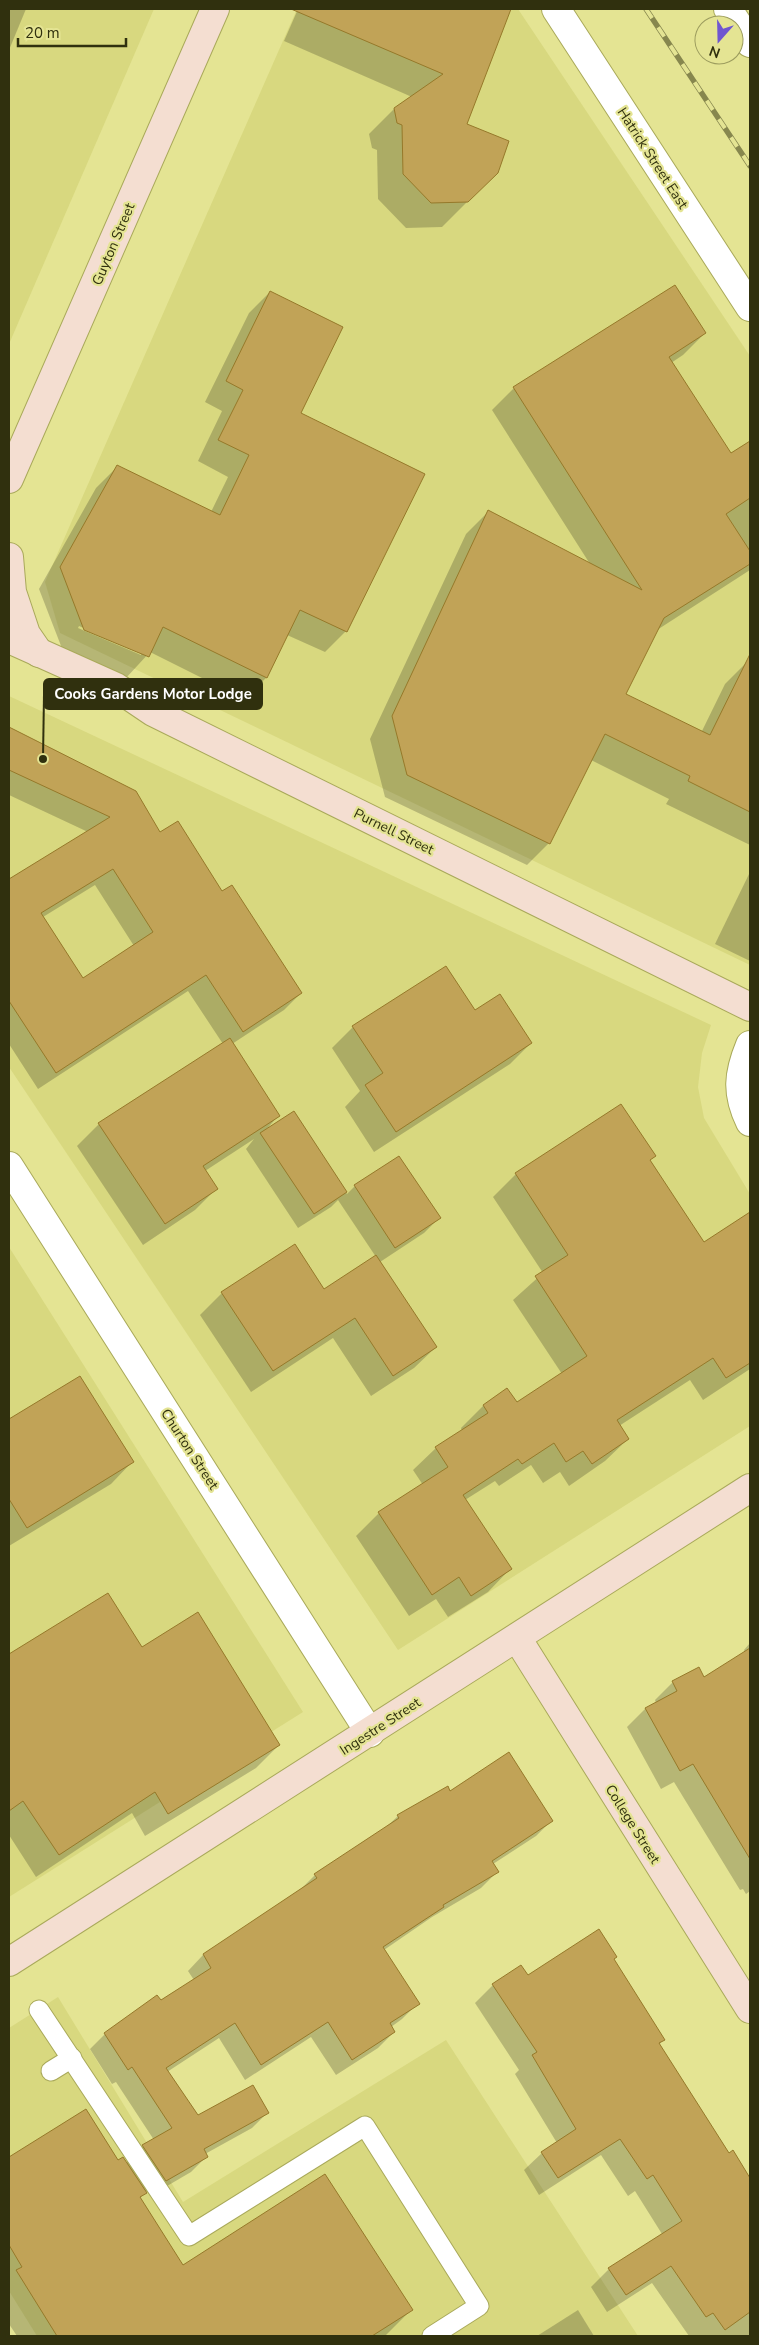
<svg xmlns="http://www.w3.org/2000/svg" width="759" height="2345" font-family="'Nunito Sans',sans-serif">
	<style>
		.built { fill: #d8d87f }
		.shadow { fill: #0003; fill-rule: evenodd }
		.building { fill: #c1a357; stroke: #96792a; fill-rule: evenodd }
		.lines { fill: none; stroke-linecap: round; stroke-linejoin: round }
		.lane-casing { stroke: #a9a95a; stroke-width: 21 }
		.street-casing { stroke: #a9a95a; stroke-width: 30 }
		.secondary-casing { stroke: #a9a95a; stroke-width: 30 }
		.lane { stroke: #fff; stroke-width: 19 }
		.street { stroke: #fff; stroke-width: 28 }
		.secondary { stroke: #f4ded1; stroke-width: 28 }
		.rail-casing { stroke: #87874e; stroke-width: 5.5 }
		.rail { stroke: #e4e493; stroke-width: 4; stroke-dasharray: 11; stroke-linecap: butt }
		.labels { text-anchor: middle; stroke-width: 4.5; stroke-linejoin: round; paint-order: stroke }
		.street-label { font-size: 14px; fill: #30300e; stroke: #e4e493 }
		.leader { fill: none; stroke: #30300e; stroke-width: 2 }
		.callout-dot { fill: #30300e; stroke: #e4e493; stroke-width: 2 }
		.callout { fill: #30300e; stroke: #30300e; stroke-width: 2 }
		.callout-label { font-size: 15px; text-anchor: middle; font-weight: bold; fill: #fff }
	</style>
	<rect width="100%" height="100%" fill="#e4e493"/>
	<g class="built">
		<path d="M9,9H154L9,344Z"/>
		<path d="M297,9H518L750,356V965L60,633L45,582Z"/>
		<path d="M9,696L711,1025L702,1053L698,1087L704,1118L750,1194V1426L398,1650L9,1067Z"/>
		<path d="M9,1247L303,1712L9,1897Z"/>
		<path d="M58,1997L183,2202L446,2040L638,2336H37L9,2291V2028Z"/>
	</g>
	<g class="shadow">
		<path d="M9,9H26L9,50Z"/>
		<path d="M298,9L509,10L465,125L471,198L442,227L406,228L378,199L377,150L372,148L369,134L394,109L412,97L284,41Z"/>
		<path d="M270,292L299,413L346,631L325,652L287,635L266,678L244,699L150,652L126,678L63,651L39,589L96,488L118,466L211,512L228,477L198,461L222,411L205,402L249,313ZM79,626L141,652V655L78,628Z"/>
		<path d="M705,333L683,355L671,363L730,455L750,442V570L657,630L624,694L701,733L725,684L747,662L750,663V845L666,804L669,799L591,760L549,843L527,865L385,797L370,739L466,534L488,512L590,564L492,410L514,388Z"/>
		<path d="M9,728L135,792L159,834L222,893L301,993L284,1010L232,1044L279,1115L264,1132L294,1112L347,1194L355,1186L399,1158L439,1218L424,1233L380,1262L436,1347L414,1368L371,1396L333,1338L251,1392L200,1315L222,1293L295,1246L324,1290L376,1257L338,1200L331,1207L298,1228L246,1149L254,1139L205,1171L216,1189L195,1210L143,1245L77,1146L99,1124L223,1044L188,991L38,1089L9,1044V881L88,832L9,795ZM95,885L134,946L83,979L43,917Z"/>
		<path d="M750,872V961L715,944Z"/>
		<path d="M475,1012L531,1043L510,1064L374,1152L345,1107L360,1091L332,1048L353,1027Z"/>
		<path d="M649,1161L704,1243L750,1213V1369L703,1400L690,1380L619,1426L628,1439L605,1461L569,1486L560,1472L543,1483L531,1465L499,1486L495,1481L465,1500L510,1569L488,1592L448,1617L436,1599L409,1616L356,1536L379,1513L423,1485L413,1470L436,1448L462,1431L461,1428L483,1406L516,1404L562,1374L513,1300L543,1273L493,1197L516,1174Z"/>
		<path d="M79,1378L132,1462L111,1484L9,1546V1421Z"/>
		<path d="M108,1594L141,1648L279,1745L256,1768L145,1836L132,1813L36,1877L9,1835V1655Z"/>
		<path d="M750,1643V1742L734,1752L750,1778V1891L746,1894L743,1889L740,1890L674,1782L661,1789L627,1727L645,1709L656,1703L655,1700L673,1682L704,1679L745,1653L744,1650Z"/>
		<path d="M447,1788L450,1792L551,1821L536,1836L493,1864L497,1872L481,1888L432,1917L384,1950L418,2003L402,2019L391,2027L394,2032L378,2048L336,2075L311,2037L245,2080L219,2038L167,2072L197,2116L267,2113L252,2128L205,2154L207,2156L191,2172L150,2196L147,2191L139,2199L182,2267L411,2310L385,2336H17L9,2324V2158L86,2111L118,2161L126,2163L143,2146L154,2140L116,2082L112,2084L90,2049L105,2034L194,1980L188,1971L203,1955L299,1891L315,1875L383,1830L398,1816Z"/>
		<path d="M613,1960L663,2040L659,2045L728,2155L733,2152L750,2180V2336H689L652,2283L607,2312L591,2287L609,2269L662,2234L635,2191L628,2196L601,2155L539,2195L524,2170L542,2153L557,2143L515,2074L519,2070L475,2003L493,1985Z"/>
		<path d="M578,2310L594,2336H537Z"/>
	</g>
	<g class="building">
		<path d="M291,9H511L467,124L509,141L498,173L468,202L431,203L403,174L402,125L397,123L394,108L443,74Z"/>
		<path d="M675,285L706,333L669,357L731,453L750,441V498L726,514L750,551V564L664,618L626,694L710,735L750,654V812L688,781L690,776L605,734L550,844L407,775L392,716L488,510L642,590L513,387Z"/>
		<path d="M270,291L343,327L301,413L425,474L347,632L300,610L267,678L163,627L149,657L84,630L60,567L117,465L220,515L249,455L218,440L243,390L226,381Z"/>
		<path d="M9,727L136,791L160,832L178,821L222,891L232,885L302,993L243,1032L206,975L56,1073L9,1001V879L110,817L9,770ZM113,869L153,932L83,978L41,913Z"/>
		<path d="M446,966L475,1010L500,994L532,1043L396,1132L365,1085L383,1073L352,1026Z"/>
		<path d="M230,1038L280,1116L203,1166L218,1189L165,1224L98,1123Z"/>
		<path d="M621,1104L656,1156L650,1160L704,1242L750,1212V1363L726,1378L713,1358L617,1420L629,1439L592,1464L583,1451L566,1462L554,1443L522,1464L518,1459L463,1495L512,1569L471,1596L459,1577L432,1595L378,1512L448,1467L435,1447L488,1413L483,1405L507,1388L517,1402L587,1356L535,1276L568,1255L515,1173Z"/>
		<path d="M294,1111L347,1192L314,1214L260,1133Z"/>
		<path d="M399,1156L441,1218L395,1248L354,1185Z"/>
		<path d="M295,1244L324,1289L376,1255L437,1347L393,1376L355,1318L273,1371L221,1292Z"/>
		<path d="M80,1376L134,1462L27,1528L9,1499V1419Z"/>
		<path d="M108,1593L142,1647L198,1612L280,1745L168,1814L155,1792L59,1855L23,1801L9,1811V1654Z"/>
		<path d="M750,1648V1859L693,1764L680,1771L645,1708L677,1691L672,1681L699,1667L704,1677Z"/>
		<path d="M509,1752L553,1821L492,1861L499,1872L443,1905L444,1907L383,1947L420,2004L390,2023L395,2032L352,2060L328,2022L261,2065L235,2023L166,2068L198,2115L253,2085L269,2113L204,2149L208,2157L166,2181L142,2145L172,2128L132,2067L128,2070L104,2033L157,1995L161,2000L211,1968L203,1954L317,1878L314,1874L399,1818L397,1815L448,1786L450,1791Z"/>
		<path d="M599,1929L617,1957L614,1959L665,2040L659,2043L729,2153L733,2150L750,2178V2312L725,2330L713,2313L706,2317L671,2266L626,2295L608,2268L682,2221L653,2175L647,2179L620,2139L558,2178L541,2152L576,2129L532,2055L537,2052L492,1984L521,1965L528,1975Z"/>
		<path d="M86,2109L118,2160L123,2157L147,2193L140,2197L183,2265L325,2174L413,2310L372,2336H57L16,2270L22,2267L9,2245V2157Z"/>
	</g>
	<g class="lines">
		<g class="lane-casing">
			<g id="lane">
				<path d="M39,2010L189,2236L365,2126L479,2306L432,2336"/>
				<path d="M51,2071L72,2058"/>
			</g>
		</g>
		<g class="street-casing">
			<g id="street">
				<path d="M556,9L750,307"/>
				<path d="M728,9L750,43"/>
				<path d="M750,1045C738,1074 736,1093 750,1122"/>
				<path d="M9,1166L370,1733"/>
			</g>
		</g>
		<g class="secondary-casing">
			<g id="secondary">
				<path d="M9,479L215,9"/>
				<path d="M9,557L12,592L26,634L39,653"/>
				<path d="M9,639L116,687L153,712L750,1007"/>
				<path d="M517,1638L750,2009"/>
				<path d="M9,1962L750,1488"/>
			</g>
		</g>
		<use href="#lane" class="lane"/>
		<use href="#street" class="street"/>
		<use href="#secondary" class="secondary"/>
		<g class="rail-casing">
			<path id="rail" d="M646,9L750,166"/>
		</g>
		<use href="#rail" class="rail"/>
	</g>
	<g class="labels">
		<g class="street-label">
			<text transform="translate(653 158) rotate(57)" y="5">Hatrick Street East</text>
			<text transform="translate(113 244) rotate(-67)" y="5">Guyton Street</text>
			<text transform="translate(394 831) rotate(26)" y="5">Purnell Street</text>
			<text transform="translate(190 1449) rotate(57)" y="5">Churton Street</text>
			<text transform="translate(380 1726) rotate(-33)" y="5">Ingestre Street</text>
			<text transform="translate(633 1824) rotate(58)" y="5">College Street</text>
		</g>
	</g>
	<path class="leader" d="M43 759L44 694"/>
	<circle class="callout-dot" cx="43" cy="759" r="5"/>
	<rect class="callout" x="44" y="679" width="218" height="30" rx="5"/>
	<g class="callout-label">
		<text x="153" y="699">Cooks Gardens Motor Lodge</text>
	</g>
	<rect width="759" height="2345" fill="none" stroke="#30300e" stroke-width="20"/>
	<g transform="translate(719 40) rotate(200)"><circle r="24" fill="#e4e493" stroke="#9c9c5e"/>
	<path d="M0-4L9 19L0 12L-9 19Z" fill="#6f56d0"/>
	<text y="-8" font-size="14" font-weight="bold" text-anchor="middle" fill="#30300e">N</text>
	</g>
	<path d="M18 38v8h108v-8" fill="none" stroke="#30300e" stroke-width="2.5"/>
	<text x="25" y="38" font-size="15" fill="#30300e" stroke="#e4e493" stroke-width="4" paint-order="stroke">20 m</text>
</svg>
